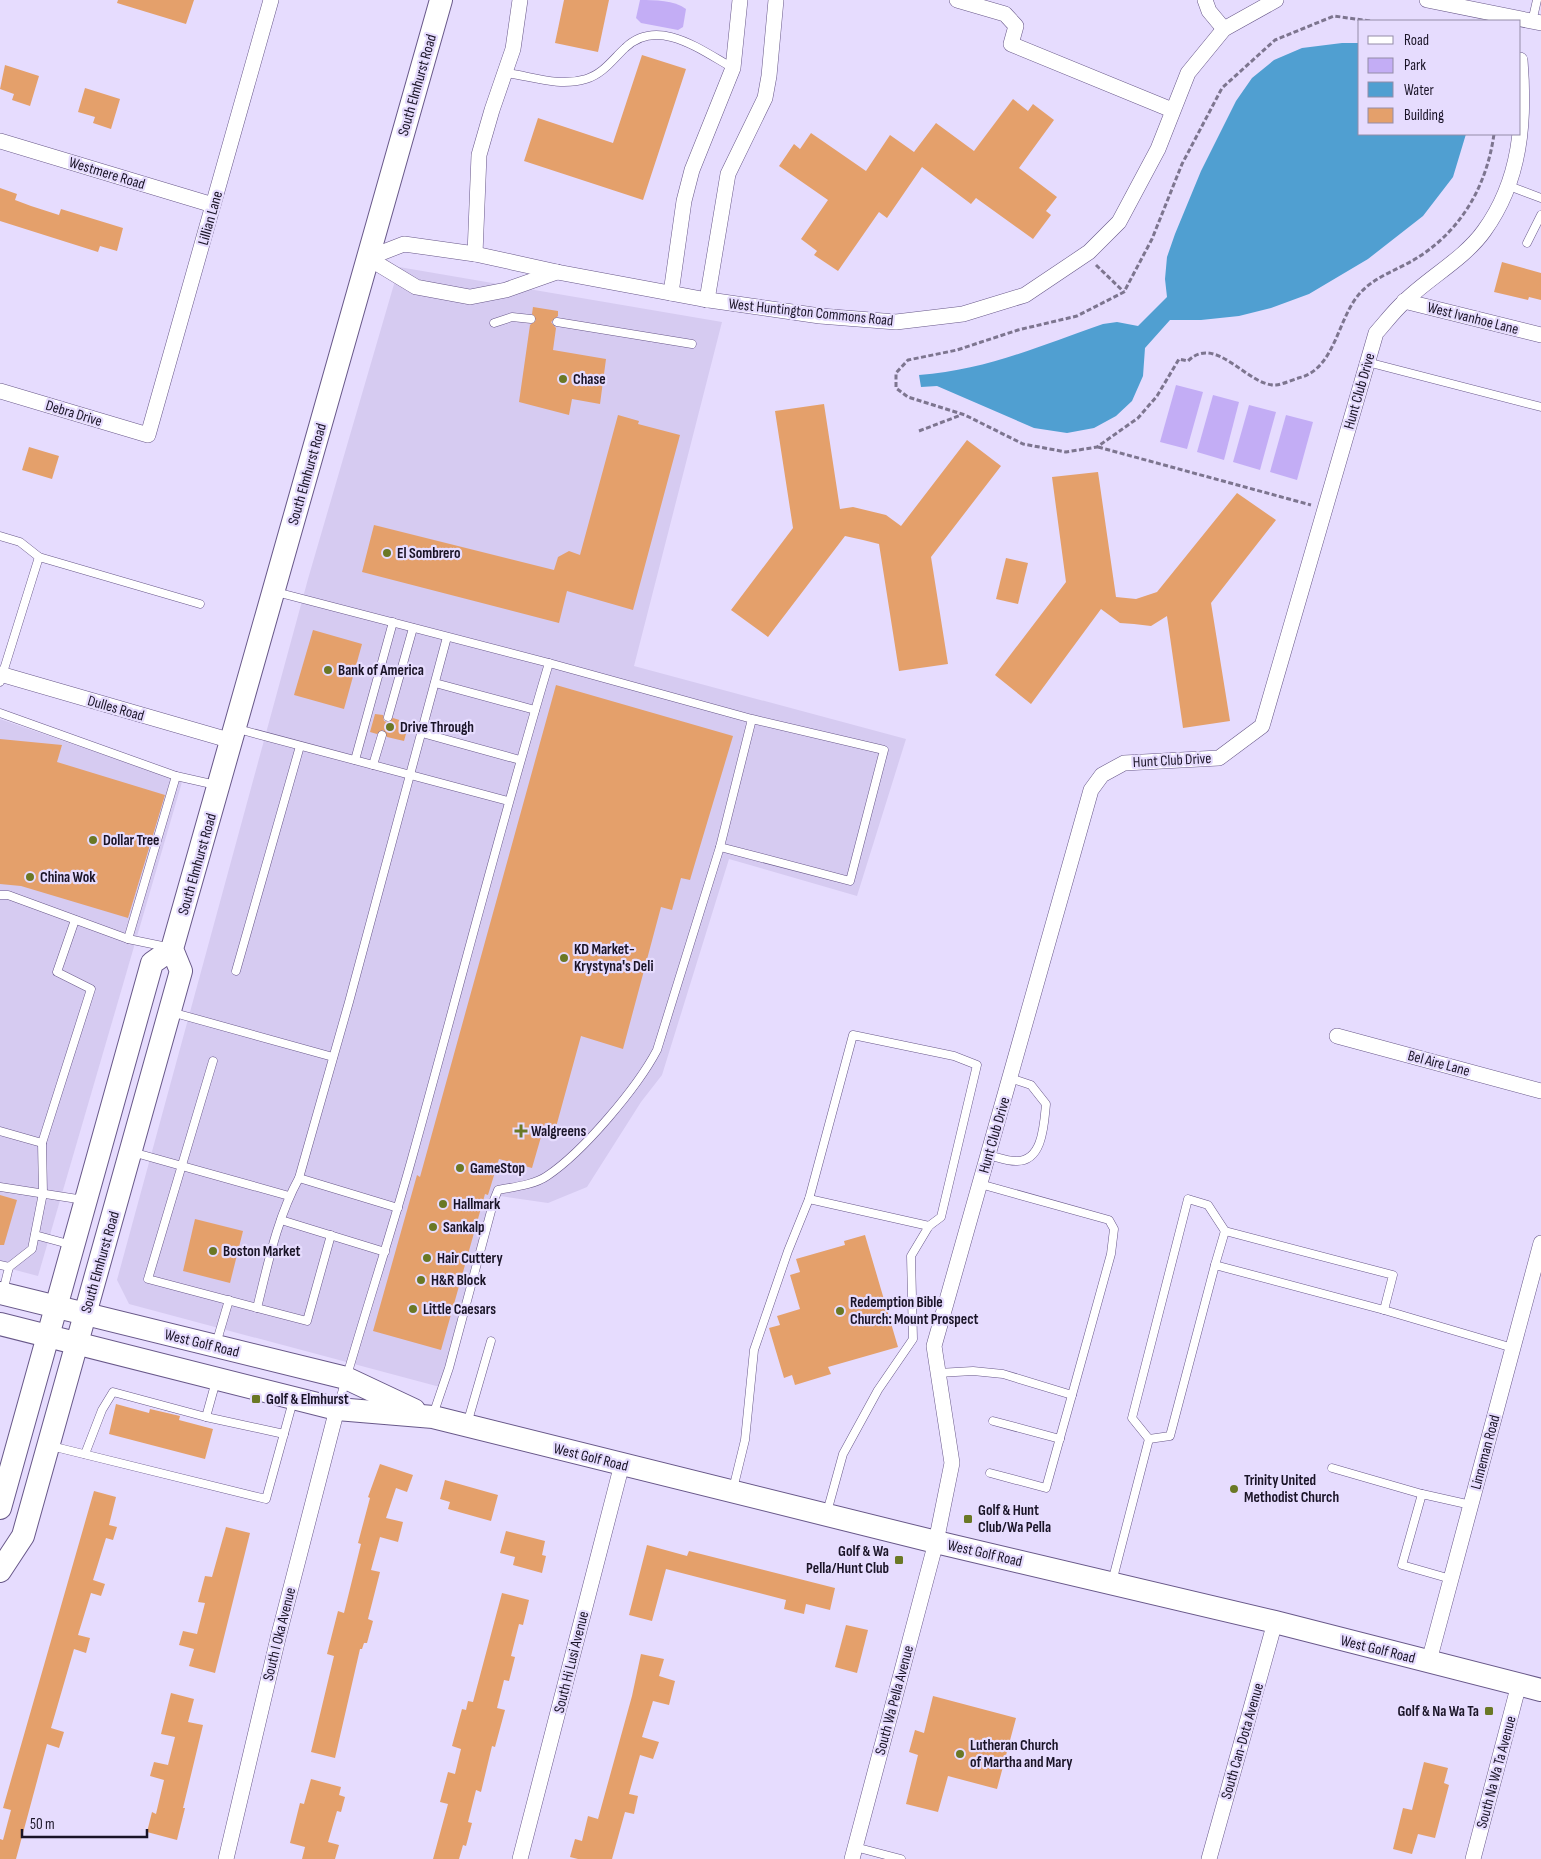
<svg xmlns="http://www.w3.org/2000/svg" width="1541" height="1859" font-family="'Sofia Sans Condensed',sans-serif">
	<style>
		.built { fill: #d6cbf1 }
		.green { fill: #c3adf5 }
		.water { fill: #509fd1 }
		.building { fill: #e4a06b }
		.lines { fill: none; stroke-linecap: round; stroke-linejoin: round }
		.service-casing { stroke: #685889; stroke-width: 9 }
		.minor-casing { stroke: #685889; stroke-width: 16 }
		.primary-casing { stroke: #685889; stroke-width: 24 }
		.path { stroke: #7d758f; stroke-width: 3; stroke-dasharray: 5 2.5; stroke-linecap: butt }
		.service { stroke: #fff; stroke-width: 8 }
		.minor { stroke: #fff; stroke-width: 15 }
		.primary { stroke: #fff; stroke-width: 22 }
		.poi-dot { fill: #6a7825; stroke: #e6dcfe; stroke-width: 2 }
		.labels { text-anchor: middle; stroke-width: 4.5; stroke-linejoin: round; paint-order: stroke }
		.street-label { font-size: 15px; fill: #1a1427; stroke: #e6dcfe }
		.poi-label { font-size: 15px; font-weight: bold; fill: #1a1427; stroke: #e6dcfe; text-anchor: start }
	</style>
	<rect width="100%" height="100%" fill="#e6dcfe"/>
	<g class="built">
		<path d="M399,267L722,322L634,666L906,739L857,896L729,859L662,1075L641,1102L587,1187L548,1203L500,1196L440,1387L129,1304L117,1280L308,579Z"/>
		<path d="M0,719L182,782L38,1276L0,1266Z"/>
	</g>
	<g class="green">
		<path d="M640,0C655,0 674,0 686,9L683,27L678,30L641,23L636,18Z"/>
		<path d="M1176,385L1203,392L1187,449L1160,442Z"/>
		<path d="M1213,395L1239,402L1224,460L1197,452Z"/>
		<path d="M1249,405L1276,412L1260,470L1233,462Z"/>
		<path d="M1286,415L1313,422L1297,480L1270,472Z"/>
	</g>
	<path class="water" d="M1342,43H1360V134H1466L1453,177L1423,216L1368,259L1309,294L1271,308L1239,316L1201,320H1170L1145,348L1143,376L1132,401L1116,416L1094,428L1067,433L1034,428L937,386L921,387L919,375C987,370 1039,346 1103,324L1117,322L1138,326L1167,297L1165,279L1167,257L1175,234L1201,171L1236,101L1252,78L1274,60L1302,48Z"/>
	<g class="building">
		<path d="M118,0H194L186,24L117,3Z"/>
		<path d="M564,0H609L598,52L555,43Z"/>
		<path d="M642,55L686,69L643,200L524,161L538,118L613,143Z"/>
		<path d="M5,65L39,76L30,106L12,100L14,94L0,89Z"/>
		<path d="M85,88L120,99L111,129L93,123L95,117L78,112Z"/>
		<path d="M1013,99L1028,111L1033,104L1054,120L1019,168L1057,197L1046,211L1051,215L1033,239L976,198L971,204L922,167L887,218L879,212L838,271L814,255L817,251L801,239L828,200L779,166L794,144L800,149L811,133L866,171L890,135L914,152L936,123L974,151Z"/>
		<path d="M0,188L17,194L15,200L31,206L59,215L61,209L123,228L117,251L100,246L98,252L0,221Z"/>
		<path d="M1502,262L1541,273V300L1529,297L1528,300L1494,292Z"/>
		<path d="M533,307L558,311V316L551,322L556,328L553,350L606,359L600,404L572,399L569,415L519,402L530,325L536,320L532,314Z"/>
		<path d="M824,404L840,509L853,507L886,515L901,526L967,440L1001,466L931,557L948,664L899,671L879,544L863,540L845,536L768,637L731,610L793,528L775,411Z"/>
		<path d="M618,415L639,421L638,424L680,435L633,610L567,591L559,623L362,572L374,525L554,570L558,557L569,551L580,555Z"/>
		<path d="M29,447L59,456L52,479L22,470Z"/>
		<path d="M1098,472L1116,597L1136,599L1157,592L1237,493L1276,520L1211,603L1230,721L1183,728L1167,616L1151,626L1134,624L1120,623L1101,609L1031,704L995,675L1066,582L1052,477Z"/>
		<path d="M1006,558L1028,563L1018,604L996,599Z"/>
		<path d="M313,630L362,644L344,709L294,695Z"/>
		<path d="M556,685L733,736L690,880L681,878L672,910L661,907L623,1049L581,1036L556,1127L545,1123L532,1168L499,1159L488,1195L485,1194L441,1350L373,1331L417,1175L420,1177Z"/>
		<path d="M375,714L383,715L384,721L387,722L393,718L409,723L404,741L387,737L383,730L377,734L370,732Z"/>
		<path d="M0,739L62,745L57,762L165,795L128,918L21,886L0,884Z"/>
		<path d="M0,1195L17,1200L4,1245H0Z"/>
		<path d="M195,1219L243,1231L230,1283L183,1271Z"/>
		<path d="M865,1235L898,1347L828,1367L831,1374L795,1385L792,1375L784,1378L769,1328L780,1325L777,1316L800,1309L790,1275L800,1272L796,1259L845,1245L844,1241Z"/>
		<path d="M116,1404L149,1413L150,1409L180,1416L179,1420L213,1429L205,1459L109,1434Z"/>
		<path d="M380,1464L413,1475L407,1492L396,1488L386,1518L403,1522L398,1542L380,1537L371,1570L380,1572L368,1619L373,1621L367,1643H364L362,1649H360L335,1758L311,1752L334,1656L327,1654L338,1611L344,1613L361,1544L358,1543L370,1498L368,1497Z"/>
		<path d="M445,1480L498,1495L491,1521L448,1509L450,1502L440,1499Z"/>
		<path d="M94,1491L116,1497L109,1525L117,1527L113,1540L106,1538L93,1580L105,1584L101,1596L91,1593L78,1635L90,1638L86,1653L74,1649L51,1728L64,1732L59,1748L47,1744L16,1859H0V1839L3,1840L11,1810L3,1808Z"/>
		<path d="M226,1527L250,1533L215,1673L189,1666L194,1649L179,1645L183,1631L197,1634L205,1603L198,1602L205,1576L212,1577Z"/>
		<path d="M506,1531L545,1541L542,1555L546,1556L542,1573L513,1565L515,1557L500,1553Z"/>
		<path d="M647,1545L687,1556L689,1551L835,1588L830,1610L806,1604L804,1614L784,1609L786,1600L666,1569L652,1621L629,1615Z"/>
		<path d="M502,1593L529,1600L523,1625L519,1624L511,1656L515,1657L509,1681L504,1680L497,1708L505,1710L495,1747L492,1746L481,1792L476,1790L468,1822L472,1823L466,1846L463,1845L459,1859H433L448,1804L440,1802L448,1772L455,1774L461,1749L452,1746L462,1709L466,1710L468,1701L473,1702Z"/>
		<path d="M846,1625L868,1630L857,1673L835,1667Z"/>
		<path d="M641,1654L664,1659L659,1676L675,1681L669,1705L653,1701L642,1737L659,1742L653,1759L640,1755L629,1794L638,1796L634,1814L625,1812L612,1859H578L570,1857L575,1839L582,1841L588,1816L598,1819L632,1696Z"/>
		<path d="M171,1693L194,1699L188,1722L203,1725L183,1808H185L177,1840L147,1832L152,1812L156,1814L164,1780L150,1776L154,1762L168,1765L175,1737L161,1734Z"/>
		<path d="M933,1696L1016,1718L997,1789L948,1776L938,1812L906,1804L918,1755L909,1752L915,1730L924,1733Z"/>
		<path d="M1424,1762L1448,1768L1444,1783L1449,1785L1435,1838L1418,1834L1412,1854L1393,1849L1403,1808L1412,1810Z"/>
		<path d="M311,1779L341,1787L339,1795L345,1797L341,1812L337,1811L328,1842L339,1845L335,1859H302L305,1847L290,1843L300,1803L304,1804Z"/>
	</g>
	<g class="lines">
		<g class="service-casing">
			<g id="service">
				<path d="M1532,22L1537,0"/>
				<path d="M507,73C534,77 559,87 586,79C603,74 613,59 625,48C658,16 702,51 733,68"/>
				<path d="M1509,186L1541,198"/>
				<path d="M1527,243L1541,215"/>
				<path d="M557,322L692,344"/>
				<path d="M494,323L512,317L531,319"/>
				<path d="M1367,362L1541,407"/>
				<path d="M0,536L20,542L39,557"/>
				<path d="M276,592L549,663C500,827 458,993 412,1158C389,1241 361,1324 338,1407"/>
				<path d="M549,663L752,719L720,847L850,881L884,750L752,719"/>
				<path d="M0,682L39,557L200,604"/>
				<path d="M435,683L535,710"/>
				<path d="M0,713L176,776L216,785"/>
				<path d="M388,717L413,628"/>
				<path d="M238,729L508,801"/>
				<path d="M422,733L520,760"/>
				<path d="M355,760L393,622"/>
				<path d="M373,765L382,735"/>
				<path d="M0,895H8L128,939L167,947"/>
				<path d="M128,939L176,776"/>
				<path d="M236,971L300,746"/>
				<path d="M171,1012L333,1057"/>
				<path d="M213,1061L148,1279L257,1308"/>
				<path d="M0,1131L42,1143L91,989L57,972L75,920"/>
				<path d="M132,1152L289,1196"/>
				<path d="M988,1155C997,1157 1007,1161 1016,1161C1043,1162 1044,1124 1046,1104L1031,1085L1010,1078"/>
				<path d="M299,1178L398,1208"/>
				<path d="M980,1184L1109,1220L1114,1229L1111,1254L1072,1395"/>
				<path d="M0,1187L84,1200"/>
				<path d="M809,1199L929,1226"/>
				<path d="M281,1220L385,1252"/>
				<path d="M35,1235L72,1245"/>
				<path d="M331,1235L307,1321L257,1308C268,1264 277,1218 299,1178L349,1002L447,637"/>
				<path d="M0,1265L9,1267L3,1292"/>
				<path d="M1215,1265L1225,1231"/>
				<path d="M9,1267L32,1249L43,1193L42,1143"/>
				<path d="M216,1344L229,1300"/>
				<path d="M938,1373L973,1371L1003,1374L1072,1395L1046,1488L990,1473"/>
				<path d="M216,1381L206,1417L284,1434"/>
				<path d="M433,1415L449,1368L494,1200L498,1190C513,1187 534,1185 547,1176C583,1152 637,1088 657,1050L720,847"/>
				<path d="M993,1421L1060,1439"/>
				<path d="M467,1424L491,1341"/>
				<path d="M1149,1439L1132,1418L1188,1199L1208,1205L1225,1231L1393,1275L1384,1310L1513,1348"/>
				<path d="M1149,1439L1170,1436L1215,1265L1384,1310"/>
				<path d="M51,1446L266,1499L293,1401"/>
				<path d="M85,1454L102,1410L113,1392L206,1417"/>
				<path d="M1332,1468L1422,1494"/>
				<path d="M733,1489L745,1440L754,1350L788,1251L809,1199L853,1035L954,1056L977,1065L941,1217L929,1226L911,1256L913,1339L878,1390L843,1454L827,1512"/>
				<path d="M1451,1579L1402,1565L1422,1494L1471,1505"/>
				<path d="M1112,1582L1149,1439"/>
				<path d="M855,1847L901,1859"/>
			</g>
		</g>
		<g class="minor-casing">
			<g id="minor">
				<path d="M957,0L1005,14L1016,26L1011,44L1172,110"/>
				<path d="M1205,0L1209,11L1224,29"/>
				<path d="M1427,0L1541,23"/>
				<path d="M0,141L213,205"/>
				<path d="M475,254L479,155L492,110L513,49L520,0"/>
				<path d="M368,258L404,244L475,254L557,272L702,299L820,316L896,322L963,314L1025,295L1089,252L1119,222L1158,149L1188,73L1224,29L1276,0"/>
				<path d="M368,258L416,287L470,297L506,290L557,272"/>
				<path d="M671,293L684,201L692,170L733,68L740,0"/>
				<path d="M707,300L728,174L765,98L769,76L776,0"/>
				<path d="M1404,301L1541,335"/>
				<path d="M0,391L148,435L271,0"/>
				<path d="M0,674L232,741"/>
				<path d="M1337,1036L1541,1091"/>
				<path d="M1429,1661L1541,1243"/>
				<path d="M226,1859L279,1634L337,1409"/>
				<path d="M520,1859L622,1464"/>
				<path d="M852,1859L936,1542L952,1463L934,1346L1091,790L1102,775L1124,763L1219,758L1262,726L1376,333C1385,323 1394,311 1404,302C1428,278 1464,259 1484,231C1521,180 1525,121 1520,60"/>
				<path d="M1209,1859L1275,1622"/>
				<path d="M1473,1859L1519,1684"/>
			</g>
		</g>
		<g class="primary-casing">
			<g id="primary">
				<path d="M0,1293L346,1378L414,1410"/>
				<path d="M0,1324L337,1409L433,1417L936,1542L1275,1622L1541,1690"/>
				<path d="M0,1508L152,963L172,949"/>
				<path d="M0,1571L23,1536L181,971L172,949L441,0"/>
			</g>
		</g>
		<g class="path">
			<path d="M1370,21L1334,16L1275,40L1222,88L1182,164L1152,239L1124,292L1077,316L1018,330L957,350L908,360L896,373V388L908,397L965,415L1023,444L1066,452L1097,447L1138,418L1157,396L1179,359L1188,361C1216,333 1248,387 1276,385C1284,384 1294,379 1302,377C1336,366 1338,316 1361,292C1377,275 1401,269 1420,256C1463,228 1487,184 1494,134"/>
			<path d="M1096,265L1124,292"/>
			<path d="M919,431L961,415"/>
			<path d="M1098,447L1311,505"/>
		</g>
		<use href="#service" class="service"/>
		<use href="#minor" class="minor"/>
		<use href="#primary" class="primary"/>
	</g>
	<g class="poi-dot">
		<circle cx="563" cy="379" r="5"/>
		<circle cx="387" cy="553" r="5"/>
		<circle cx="328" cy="670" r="5"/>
		<circle cx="390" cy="727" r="5"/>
		<circle cx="93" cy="840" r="5"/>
		<circle cx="30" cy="877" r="5"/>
		<circle cx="564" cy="958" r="5"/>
		<path d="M518.5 1123.5h5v5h5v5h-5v5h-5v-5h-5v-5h5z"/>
		<circle cx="460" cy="1168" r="5"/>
		<circle cx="443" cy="1204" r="5"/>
		<circle cx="433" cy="1227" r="5"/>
		<circle cx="213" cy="1251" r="5"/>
		<circle cx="427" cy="1258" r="5"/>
		<circle cx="421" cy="1280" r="5"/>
		<circle cx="413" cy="1309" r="5"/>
		<circle cx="840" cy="1311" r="5"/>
		<rect x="251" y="1394" width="10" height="10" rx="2.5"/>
		<circle cx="1234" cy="1489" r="5"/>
		<rect x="963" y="1514" width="10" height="10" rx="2.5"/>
		<rect x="894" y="1555" width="10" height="10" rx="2.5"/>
		<rect x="1484" y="1706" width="10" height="10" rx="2.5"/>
		<circle cx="960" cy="1754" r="5"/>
	</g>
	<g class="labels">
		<g class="street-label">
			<text transform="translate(417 85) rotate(-74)" y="5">South Elmhurst Road</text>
			<text transform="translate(107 173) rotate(17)" y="5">Westmere Road</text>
			<text transform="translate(210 218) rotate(-74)" y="5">Lillian Lane</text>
			<text transform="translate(811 312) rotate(6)" y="5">West Huntington Commons Road</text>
			<text transform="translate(1473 318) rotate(14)" y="5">West Ivanhoe Lane</text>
			<text transform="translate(1359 391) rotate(-74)" y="5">Hunt Club Drive</text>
			<text transform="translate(74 413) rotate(17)" y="5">Debra Drive</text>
			<text transform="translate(307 474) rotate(-74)" y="5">South Elmhurst Road</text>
			<text transform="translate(116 708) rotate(16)" y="5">Dulles Road</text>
			<text transform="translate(1172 760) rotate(-3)" y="5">Hunt Club Drive</text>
			<text transform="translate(197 864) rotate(-74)" y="5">South Elmhurst Road</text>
			<text transform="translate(1439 1063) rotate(15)" y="5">Bel Aire Lane</text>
			<text transform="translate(994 1135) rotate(-74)" y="5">Hunt Club Drive</text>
			<text transform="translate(100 1262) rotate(-74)" y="5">South Elmhurst Road</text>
			<text transform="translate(202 1343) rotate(14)" y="5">West Golf Road</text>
			<text transform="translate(1485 1452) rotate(-75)" y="5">Linneman Road</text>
			<text transform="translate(591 1457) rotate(14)" y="5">West Golf Road</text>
			<text transform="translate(985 1553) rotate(13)" y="5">West Golf Road</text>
			<text transform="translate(279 1634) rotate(-76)" y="5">South I Oka Avenue</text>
			<text transform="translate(1378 1649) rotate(14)" y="5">West Golf Road</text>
			<text transform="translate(571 1662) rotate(-76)" y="5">South Hi Lusi Avenue</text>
			<text transform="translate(894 1700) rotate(-75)" y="5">South Wa Pella Avenue</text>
			<text transform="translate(1242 1741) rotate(-74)" y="5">South Can-Dota Avenue</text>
			<text transform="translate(1496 1772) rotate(-75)" y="5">South Na Wa Ta Avenue</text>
		</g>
		<g class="poi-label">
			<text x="573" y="384">Chase</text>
			<text x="397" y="558">El Sombrero</text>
			<text x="338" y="675">Bank of America</text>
			<text x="400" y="732">Drive Through</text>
			<text x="103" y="845">Dollar Tree</text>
			<text x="40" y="882">China Wok</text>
			<text x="574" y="954">KD Market-<tspan x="574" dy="17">Krystyna's Deli</tspan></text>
			<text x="531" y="1136">Walgreens</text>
			<text x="470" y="1173">GameStop</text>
			<text x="453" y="1209">Hallmark</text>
			<text x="443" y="1232">Sankalp</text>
			<text x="223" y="1256">Boston Market</text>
			<text x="437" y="1263">Hair Cuttery</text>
			<text x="431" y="1285">H&amp;R Block</text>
			<text x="850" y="1307">Redemption Bible<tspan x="850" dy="17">Church: Mount Prospect</tspan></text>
			<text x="423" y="1314">Little Caesars</text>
			<text x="266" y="1404">Golf &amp; Elmhurst</text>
			<text x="1244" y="1485">Trinity United<tspan x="1244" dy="17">Methodist Church</tspan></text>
			<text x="978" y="1515">Golf &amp; Hunt<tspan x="978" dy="17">Club/Wa Pella</tspan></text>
			<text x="889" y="1556" text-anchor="end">Golf &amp; Wa<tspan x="889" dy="17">Pella/Hunt Club</tspan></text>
			<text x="1479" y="1716" text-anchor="end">Golf &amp; Na Wa Ta</text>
			<text x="970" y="1750">Lutheran Church<tspan x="970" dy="17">of Martha and Mary</tspan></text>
		</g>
	</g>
	<rect x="1358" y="20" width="162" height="115" fill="#e6dcfe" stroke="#948ca8"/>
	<rect x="1368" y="36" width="25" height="8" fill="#ffffff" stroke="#948ca8"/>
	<text x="1404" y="45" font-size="15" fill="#1a1427">Road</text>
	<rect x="1368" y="58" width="25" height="15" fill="#c3adf5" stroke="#948ca8"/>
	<text x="1404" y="70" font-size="15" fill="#1a1427">Park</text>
	<rect x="1368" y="82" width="25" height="15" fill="#509fd1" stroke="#948ca8"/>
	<text x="1404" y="95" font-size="15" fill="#1a1427">Water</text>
	<rect x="1368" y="108" width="25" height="15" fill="#e4a06b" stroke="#948ca8"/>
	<text x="1404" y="120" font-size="15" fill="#1a1427">Building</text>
	<path d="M22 1829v8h125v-8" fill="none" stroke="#1a1427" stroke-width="2.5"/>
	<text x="30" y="1829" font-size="15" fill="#1a1427" stroke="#e6dcfe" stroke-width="4" paint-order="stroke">50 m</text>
</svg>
